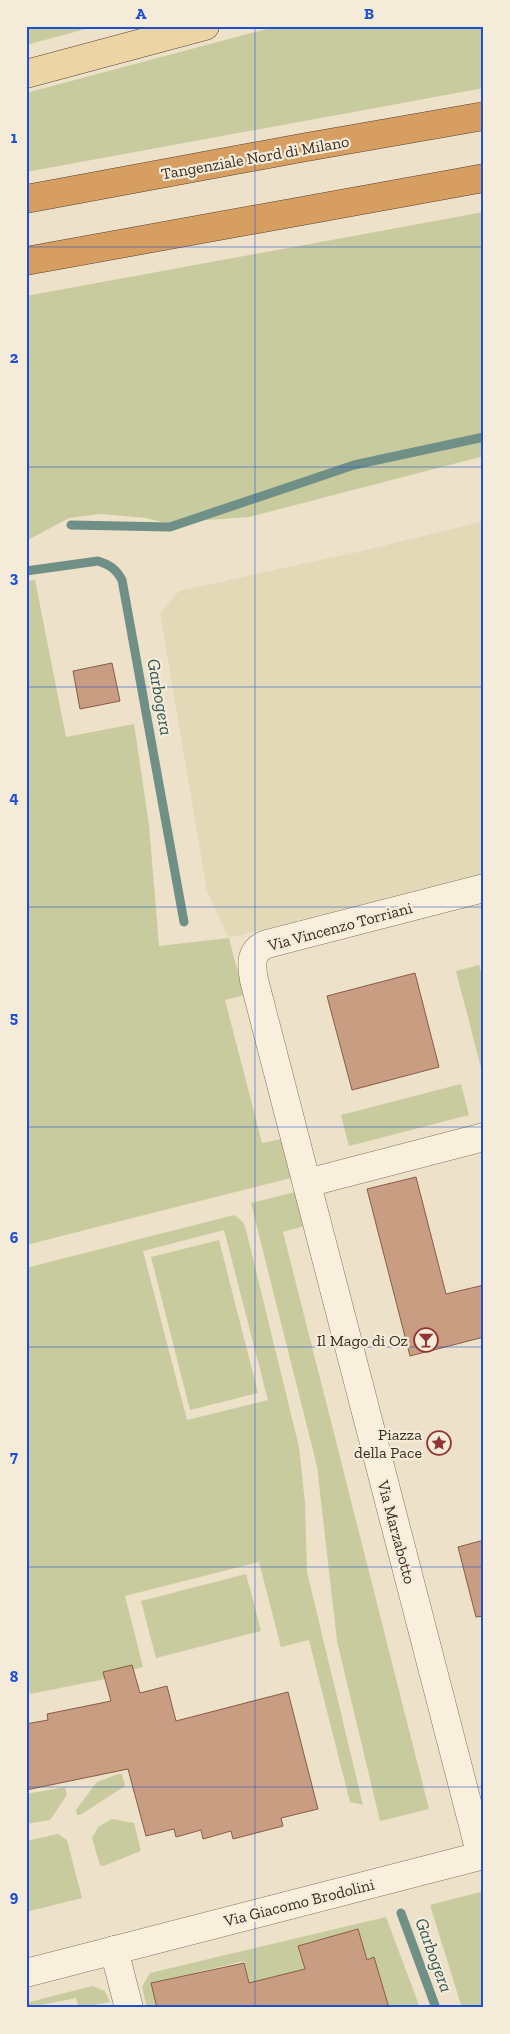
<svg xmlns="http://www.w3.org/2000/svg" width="510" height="2034" font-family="'Zilla Slab',serif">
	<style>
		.farmland { fill: #e2dab7 }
		.green { fill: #c7cb9d; fill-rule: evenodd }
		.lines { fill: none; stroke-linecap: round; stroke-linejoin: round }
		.stream { stroke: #709087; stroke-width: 9 }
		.building { fill: #c99d81; stroke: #865d46 }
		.minor-casing { stroke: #88735f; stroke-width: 29 }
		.major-casing { stroke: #574232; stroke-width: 29 }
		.highway-casing { stroke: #574232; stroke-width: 29 }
		.minor { stroke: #f8efdc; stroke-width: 28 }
		.major { stroke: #edd4a4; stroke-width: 28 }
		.highway { stroke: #d69e60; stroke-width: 28 }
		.grid { fill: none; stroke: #1d4ed8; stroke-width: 1; stroke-opacity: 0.55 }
		.labels { text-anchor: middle; stroke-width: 4.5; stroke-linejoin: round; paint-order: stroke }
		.street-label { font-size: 16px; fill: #3a2c21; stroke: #f4ebd9 }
		.poi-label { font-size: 16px; fill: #3a2c21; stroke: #f4ebd9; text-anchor: end }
		.water-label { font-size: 18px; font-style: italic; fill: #325955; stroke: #f4ebd9 }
		.neatline { fill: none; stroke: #1d4ed8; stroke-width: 2 }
		.grid-label { font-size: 16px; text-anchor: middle; font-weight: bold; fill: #1d4ed8 }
	</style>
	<rect width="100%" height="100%" fill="#ede1c9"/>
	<path class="farmland" d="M484,521V873L229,938L207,891L160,613L179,591L362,551Z"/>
	<g class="green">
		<path d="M26,26H97L26,45Z"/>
		<path d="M278,26H484V88L26,172V93Z"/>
		<path d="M484,212V456L249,517L166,523L146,518L100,514L69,518L26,541V296Z"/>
		<path d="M35,580L66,737L134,724L149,825L159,946L229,938L244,995L225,1000L262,1143L281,1139L291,1178L26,1245V581Z"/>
		<path d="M479,965L484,982V1079L456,971Z"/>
		<path d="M461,1084L469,1115L349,1146L341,1115Z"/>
		<path d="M295,1192L304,1226L283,1232L429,1809L380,1821L337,1641L317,1466L251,1203Z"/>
		<path d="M234,1215L243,1222L246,1230L299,1447L305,1503L307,1572L363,1805L350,1802L309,1640L281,1647L259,1562L125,1596L143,1667L133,1670L132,1665L104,1672L105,1679L30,1694L26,1673V1268ZM224,1230L268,1400L187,1420L143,1251Z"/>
		<path d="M219,1240L258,1393L190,1410L151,1257Z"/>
		<path d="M246,1574L261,1631L156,1658L141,1601Z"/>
		<path d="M118,1774H122L125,1786L80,1815H77L76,1810L97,1782Z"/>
		<path d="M65,1787L67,1795L50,1820L26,1824V1794Z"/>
		<path d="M112,1819L134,1823L141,1851L103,1866L100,1865L92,1838L98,1827Z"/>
		<path d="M58,1834L67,1840L82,1898L26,1912V1841Z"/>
		<path d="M484,1891V2008H462L430,1905Z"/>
		<path d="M386,1917L420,2008H389L374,1958L367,1960L358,1929L298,1946L310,1988L274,1977L249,1983L244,1961L152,1983L157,2008H147L142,1987L150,1973Z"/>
		<path d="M92,1986L105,1991L110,2002L79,2008L76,1998L26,2008V2003Z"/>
	</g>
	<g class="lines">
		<g class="stream">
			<path d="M71,525L170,527L354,465L484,437"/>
			<path d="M26,571L98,561C110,565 116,569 122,580L184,922"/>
			<path d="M401,1913L436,2008"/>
		</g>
	</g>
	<g class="building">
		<path d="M112,663L120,701L80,709L73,671Z"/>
		<path d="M415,973L439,1067L352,1090L327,996Z"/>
		<path d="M416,1177L446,1294L484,1285V1337L410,1356L367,1189Z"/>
		<path d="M484,1540V1616L476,1617L458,1547Z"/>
		<path d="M132,1665L140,1693L167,1686L176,1721L288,1692L318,1809L281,1818L283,1826L233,1839L231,1831L203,1839L201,1830L176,1837L174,1829L146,1836L128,1769L26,1790V1724L48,1720L47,1714L111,1701L103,1672Z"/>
		<path d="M358,1929L367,1960L374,1957L389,2008H157L151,1983L244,1963L249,1983L305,1969L298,1946Z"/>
	</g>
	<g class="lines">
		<g class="minor-casing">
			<g id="minor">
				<path d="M307,1183L484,1137"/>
				<path d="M481,1856L254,980C251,964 250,950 267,944L484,888"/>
				<path d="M114,1950L129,2008"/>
				<path d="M26,1973L484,1855"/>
			</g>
		</g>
		<g class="major-casing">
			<path id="major" d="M26,74L205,26"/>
		</g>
		<g class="highway-casing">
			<g id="highway">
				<path d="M26,199L301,148L484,116"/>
				<path d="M26,261L484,178"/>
			</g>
		</g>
		<use href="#minor" class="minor"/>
		<use href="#major" class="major"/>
		<use href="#highway" class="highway"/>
	</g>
	<path class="grid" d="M255,26V2008M26,247H484M26,467H484M26,687H484M26,907H484M26,1127H484M26,1347H484M26,1567H484M26,1787H484"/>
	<defs>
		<g id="bar-ring" transform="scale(1.25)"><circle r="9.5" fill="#f4ebd9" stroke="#943236" stroke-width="1.5"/><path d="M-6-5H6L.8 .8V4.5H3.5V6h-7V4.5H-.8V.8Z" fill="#943236"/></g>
		<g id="sight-ring" transform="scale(1.25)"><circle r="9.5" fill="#f4ebd9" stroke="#943236" stroke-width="1.5"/><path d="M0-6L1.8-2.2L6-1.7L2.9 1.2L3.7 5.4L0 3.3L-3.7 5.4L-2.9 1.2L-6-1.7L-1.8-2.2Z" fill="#943236"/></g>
	</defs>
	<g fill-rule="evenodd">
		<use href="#bar-ring" x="426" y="1340"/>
		<use href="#sight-ring" x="439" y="1443"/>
	</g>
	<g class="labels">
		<g class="street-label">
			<text transform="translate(255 157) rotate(-10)" y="6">Tangenziale Nord di Milano</text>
			<text transform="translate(340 926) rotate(-15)" y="6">Via Vincenzo Torriani</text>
			<text transform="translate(397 1532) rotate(75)" y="6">Via Marzabotto</text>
			<text transform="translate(299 1902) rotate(-14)" y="6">Via Giacomo Brodolini</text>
		</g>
		<g class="poi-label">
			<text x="408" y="1346">Il Mago di Oz</text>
			<text x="422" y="1440">Piazza<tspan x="422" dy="18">della Pace</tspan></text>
		</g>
		<g class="water-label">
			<text transform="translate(160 697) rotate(80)" y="6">Garbogera</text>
			<text transform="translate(434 1955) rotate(70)" y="6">Garbogera</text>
		</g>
	</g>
	<rect width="510" height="2034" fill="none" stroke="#f4ebd9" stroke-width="55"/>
	<rect x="28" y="28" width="454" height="1978" class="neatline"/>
	<g class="grid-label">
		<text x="141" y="19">A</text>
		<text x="369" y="19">B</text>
		<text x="14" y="143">1</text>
		<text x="14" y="363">2</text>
		<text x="14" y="583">3</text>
		<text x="14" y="803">4</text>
		<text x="14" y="1023">5</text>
		<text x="14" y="1243">6</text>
		<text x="14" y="1462">7</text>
		<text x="14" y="1682">8</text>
		<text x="14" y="1902">9</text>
	</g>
</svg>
